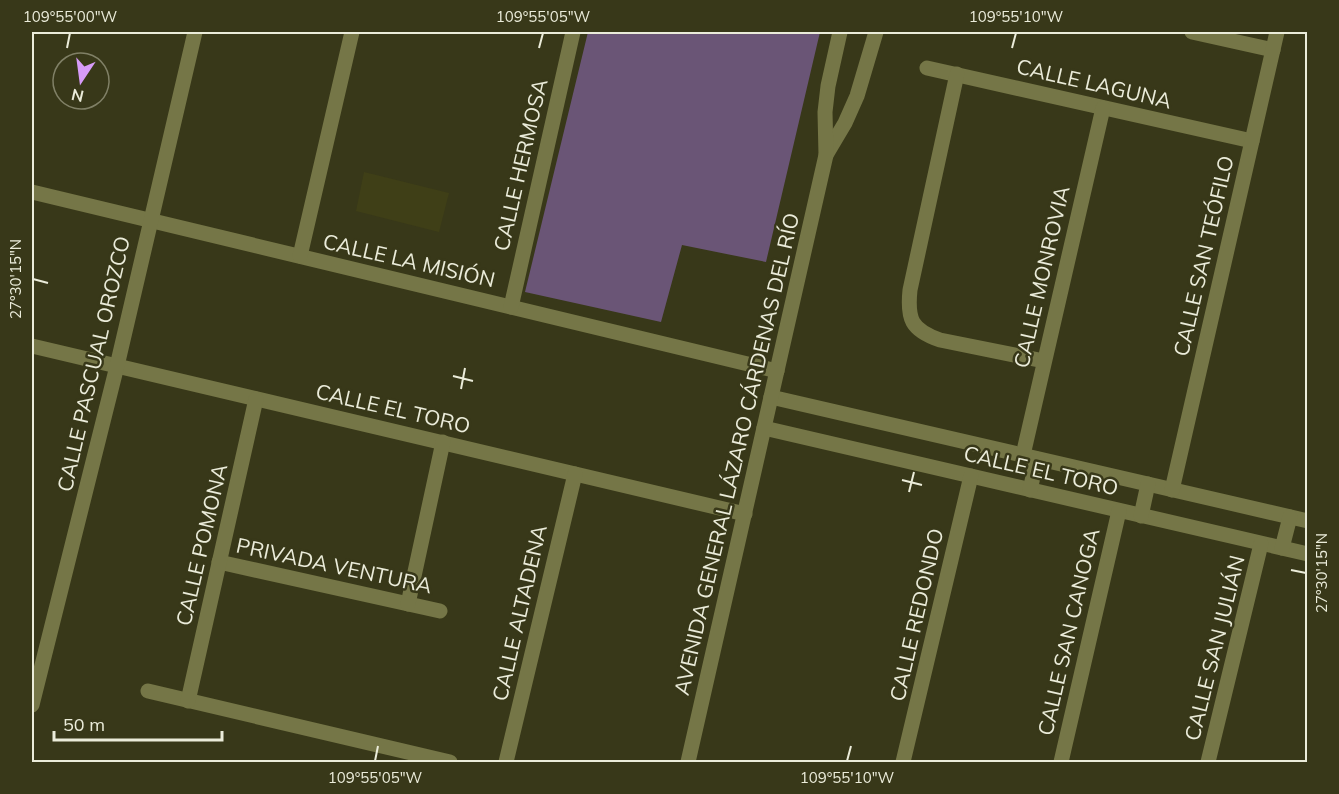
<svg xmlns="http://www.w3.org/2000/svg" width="1339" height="794" font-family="Mulish,sans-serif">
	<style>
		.built { fill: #3f3f17 }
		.green { fill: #6a5576 }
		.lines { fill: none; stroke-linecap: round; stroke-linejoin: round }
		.minor { stroke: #757647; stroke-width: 15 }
		.ticks { fill: none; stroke: #ebecda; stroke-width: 2 }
		.labels { text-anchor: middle; stroke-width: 5; stroke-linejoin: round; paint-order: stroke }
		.street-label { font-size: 21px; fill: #ebecda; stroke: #383819 }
		.neatline { fill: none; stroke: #ebecda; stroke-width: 2 }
		.ticks-label { font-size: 15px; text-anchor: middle; fill: #ebecda }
	</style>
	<rect width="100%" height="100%" fill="#383819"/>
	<path class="built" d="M364,172L449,193L439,232L356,211Z"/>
	<path class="green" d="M588,32H820L766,262L682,245L661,322L525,292Z"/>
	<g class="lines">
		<g class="minor">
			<path d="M1192,32L1273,50"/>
			<path d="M927,68L1252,141"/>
			<path d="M957,74L910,290C907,319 911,330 940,340L1044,361"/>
			<path d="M826,155L845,123L857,96L876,32"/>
			<path d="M32,192L777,371"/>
			<path d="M300,256L352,32"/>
			<path d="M511,307L573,32"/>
			<path d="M32,346L745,514"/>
			<path d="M771,397L1308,521"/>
			<path d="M764,428L1308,554"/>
			<path d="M1023,455L1103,108"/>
			<path d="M1030,490L1037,459"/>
			<path d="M1172,490L1277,32"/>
			<path d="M1141,516L1148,484"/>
			<path d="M1282,548L1290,517"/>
			<path d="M219,562L440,611"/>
			<path d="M408,604L443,442"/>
			<path d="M148,691L450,762"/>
			<path d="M188,701L256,399"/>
			<path d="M32,705L117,366L195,32"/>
			<path d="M506,762L575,474"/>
			<path d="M688,762L826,155L825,112L828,86L840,32"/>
			<path d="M903,762L971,476"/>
			<path d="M1061,762L1119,511"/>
			<path d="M1208,762L1261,544"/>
		</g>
	</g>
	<path class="ticks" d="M67,48L70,33M539,48L543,33M1012,48L1016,33M33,279L48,283M453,376L473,381M461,389L465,368M902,480L922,485M909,492L914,472M1291,570L1306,573M375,761L378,746M847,761L851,746"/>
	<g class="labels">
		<g class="street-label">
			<text transform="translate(1094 84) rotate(13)" y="7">CALLE LAGUNA</text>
			<text transform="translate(521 165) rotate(-77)" y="7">CALLE HERMOSA</text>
			<text transform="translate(1204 256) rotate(-77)" y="7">CALLE SAN TEÓFILO</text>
			<text transform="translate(409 261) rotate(13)" y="7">CALLE LA MISIÓN</text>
			<text transform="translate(1042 277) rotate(-77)" y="7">CALLE MONROVIA</text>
			<text transform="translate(94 364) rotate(-77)" y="7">CALLE PASCUAL OROZCO</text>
			<text transform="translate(393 409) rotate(13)" y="7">CALLE EL TORO</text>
			<text transform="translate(737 454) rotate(-77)" y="7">AVENIDA GENERAL LÁZARO CÁRDENAS DEL RÍO</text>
			<text transform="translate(1041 471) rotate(13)" y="7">CALLE EL TORO</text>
			<text transform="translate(202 545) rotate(-77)" y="7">CALLE POMONA</text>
			<text transform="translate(334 566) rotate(12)" y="7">PRIVADA VENTURA</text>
			<text transform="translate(520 613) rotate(-77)" y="7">CALLE ALTADENA</text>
			<text transform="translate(917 615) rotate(-77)" y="7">CALLE REDONDO</text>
			<text transform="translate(1069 632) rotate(-77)" y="7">CALLE SAN CANOGA</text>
			<text transform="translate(1215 648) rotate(-76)" y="7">CALLE SAN JULIÁN</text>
		</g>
	</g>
	<rect width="1339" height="794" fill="none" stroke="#383819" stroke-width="66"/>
	<g transform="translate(81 81) rotate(193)"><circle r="28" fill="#383819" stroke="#808066" stroke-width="1.5"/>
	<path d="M0-4.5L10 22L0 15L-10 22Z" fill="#d79bf9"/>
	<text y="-9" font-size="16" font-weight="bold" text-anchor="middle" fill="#ebecda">N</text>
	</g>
	<path d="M54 731v9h168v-9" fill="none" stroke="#ebecda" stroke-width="3"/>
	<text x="63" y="731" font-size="18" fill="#ebecda" stroke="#383819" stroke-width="4.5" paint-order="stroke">50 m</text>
	<rect x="33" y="33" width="1273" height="728" class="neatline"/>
	<g class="ticks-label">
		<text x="70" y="22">109°55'00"W</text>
		<text x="543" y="22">109°55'05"W</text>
		<text x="1016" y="22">109°55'10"W</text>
		<text transform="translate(16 279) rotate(-90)" y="5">27°30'15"N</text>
		<text transform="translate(1322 573) rotate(-90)" y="5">27°30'15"N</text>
		<text x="375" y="783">109°55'05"W</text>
		<text x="847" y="783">109°55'10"W</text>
	</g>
</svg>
